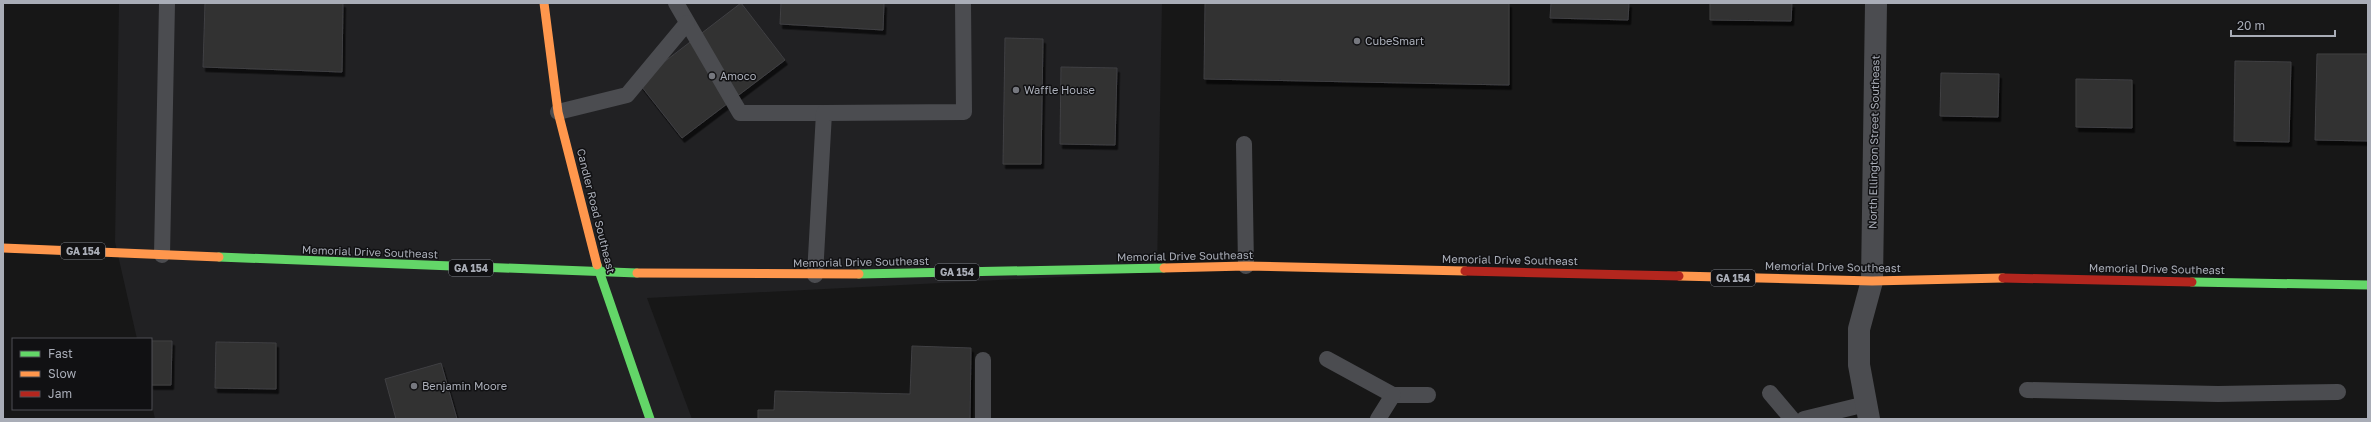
<svg xmlns="http://www.w3.org/2000/svg" width="2371" height="422" font-family="'Golos Text',sans-serif">
	<style>
		.built { fill: #212123 }
		.building { fill: #303031; stroke: #404043; filter: url(#shadow) }
		.lines { fill: none; stroke-linecap: round; stroke-linejoin: round }
		.lane { stroke: #4b4c50; stroke-width: 16 }
		.street { stroke: #4b4c50; stroke-width: 22 }
		.fast { stroke: #63d668; stroke-width: 9 }
		.slow { stroke: #ff974d; stroke-width: 9 }
		.jam { stroke: #b3261e; stroke-width: 9 }
		.poi-dot { fill: #76787f; stroke: #111113; stroke-width: 1.5 }
		.labels { text-anchor: middle; stroke-width: 3; stroke-linejoin: round; paint-order: stroke }
		.shield { fill: #111113; stroke: #7b7e86; stroke-width: 1 }
		.shield-label { font-size: 10px; font-weight: bold; fill: #a9adb7 }
		.poi-label { font-size: 11px; fill: #a9adb7; stroke: #111113; text-anchor: start }
		.street-label { font-size: 11px; fill: #a9adb7; stroke: #111113 }
	</style>
	<defs>
		<filter id="shadow"><feDropShadow dx="2.5" dy="4.5" stdDeviation="0" flood-color="#0009"/></filter>
	</defs>
	<rect width="100%" height="100%" fill="#171717"/>
	<path class="built" d="M119,3H1162L1157,272L647,298L692,419H155L151,400V339H137L115,242Z"/>
	<g class="building">
		<path d="M205,3H343L342,72L203,67Z"/>
		<path d="M741,3L785,60L682,138L638,82Z"/>
		<path d="M781,3H884L883,30L780,24Z"/>
		<path d="M1205,3H1509V85L1204,79Z"/>
		<path d="M1551,3H1629L1628,20L1550,18Z"/>
		<path d="M1710,3H1792L1791,21L1710,20Z"/>
		<path d="M1005,38L1043,39L1041,164H1003Z"/>
		<path d="M2317,54H2368V141L2315,140Z"/>
		<path d="M2235,61L2291,62L2289,142L2234,141Z"/>
		<path d="M1061,67L1117,68L1115,145L1060,144Z"/>
		<path d="M1941,73L1999,74L1998,117L1940,116Z"/>
		<path d="M2076,79L2132,80V128L2076,127Z"/>
		<path d="M151,341H172L171,385H151Z"/>
		<path d="M216,342L276,343V389L215,388Z"/>
		<path d="M912,346L971,348L970,419H758V410H774L775,391L910,394Z"/>
		<path d="M441,363L457,419H396L385,379Z"/>
	</g>
	<g class="lines">
		<g class="lane">
			<path d="M676,3L740,113H824"/>
			<path d="M558,112L627,95L687,23"/>
			<path d="M1244,144L1246,266"/>
			<path d="M162,255L167,3"/>
			<path d="M815,275L824,113L964,112L963,3"/>
			<path d="M1327,359L1393,395H1428"/>
			<path d="M983,360V419"/>
			<path d="M2027,390L2218,394L2338,392"/>
			<path d="M1770,393L1792,419"/>
			<path d="M1378,419L1393,395"/>
			<path d="M1804,419L1866,404"/>
		</g>
		<path class="street" d="M1869,419L1859,365V329L1872,281L1876,3"/>
		<g class="fast">
			<path d="M219,257L637,273"/>
			<path d="M597,265L650,419"/>
			<path d="M859,274L1164,268"/>
			<path d="M2192,282L2368,285"/>
		</g>
		<g class="slow">
			<path d="M544,3L558,112L597,265"/>
			<path d="M3,248L219,257"/>
			<path d="M1164,268L1246,266L1465,271"/>
			<path d="M637,273L859,274"/>
			<path d="M1679,276L1872,281L2003,278"/>
		</g>
		<g class="jam">
			<path d="M1465,271L1679,276"/>
			<path d="M2003,278L2192,282"/>
		</g>
	</g>
	<g class="poi-dot">
		<circle cx="1357" cy="41" r="4"/>
		<circle cx="712" cy="76" r="4"/>
		<circle cx="1016" cy="90" r="4"/>
		<circle cx="414" cy="386" r="4"/>
	</g>
	<g class="labels">
		<g class="shield">
			<rect x="61" y="243" width="44" height="16" rx="3"/>
			<rect x="449" y="260" width="44" height="16" rx="3"/>
			<rect x="935" y="264" width="44" height="16" rx="3"/>
			<rect x="1711" y="270" width="44" height="16" rx="3"/>
		</g>
		<g class="shield-label">
			<text x="83" y="255">GA 154</text>
			<text x="471" y="272">GA 154</text>
			<text x="957" y="276">GA 154</text>
			<text x="1733" y="282">GA 154</text>
		</g>
		<g class="poi-label">
			<text x="1365" y="45">CubeSmart</text>
			<text x="720" y="80">Amoco</text>
			<text x="1024" y="94">Waffle House</text>
			<text x="422" y="390">Benjamin Moore</text>
		</g>
		<g class="street-label">
			<text transform="translate(1874 142) rotate(-89)" y="4">North Ellington Street Southeast</text>
			<text transform="translate(596 211) rotate(76)" y="4">Candler Road Southeast</text>
			<text transform="translate(370 252) rotate(2)" y="4">Memorial Drive Southeast</text>
			<text transform="translate(1185 256) rotate(-1)" y="4">Memorial Drive Southeast</text>
			<text transform="translate(1510 260) rotate(1)" y="4">Memorial Drive Southeast</text>
			<text transform="translate(861 262) rotate(-1)" y="4">Memorial Drive Southeast</text>
			<text transform="translate(1833 267) rotate(1)" y="4">Memorial Drive Southeast</text>
			<text transform="translate(2157 269) rotate(1)" y="4">Memorial Drive Southeast</text>
		</g>
	</g>
	<rect width="2371" height="422" fill="none" stroke="#a9adb7" stroke-width="8"/>
	<rect x="12" y="338" width="140" height="72" fill="#111113" stroke="#4e4f55"/>
	<rect x="20" y="351" width="20" height="6" fill="#63d668" stroke="#4e4f55"/>
	<text x="48" y="358" font-size="12" fill="#a9adb7">Fast</text>
	<rect x="20" y="371" width="20" height="6" fill="#ff974d" stroke="#4e4f55"/>
	<text x="48" y="378" font-size="12" fill="#a9adb7">Slow</text>
	<rect x="20" y="391" width="20" height="6" fill="#b3261e" stroke="#4e4f55"/>
	<text x="48" y="398" font-size="12" fill="#a9adb7">Jam</text>
	<path d="M2231 30v6h104v-6" fill="none" stroke="#a9adb7" stroke-width="2"/>
	<text x="2237" y="30" font-size="12" fill="#a9adb7" stroke="#111113" stroke-width="3" paint-order="stroke">20 m</text>
</svg>
